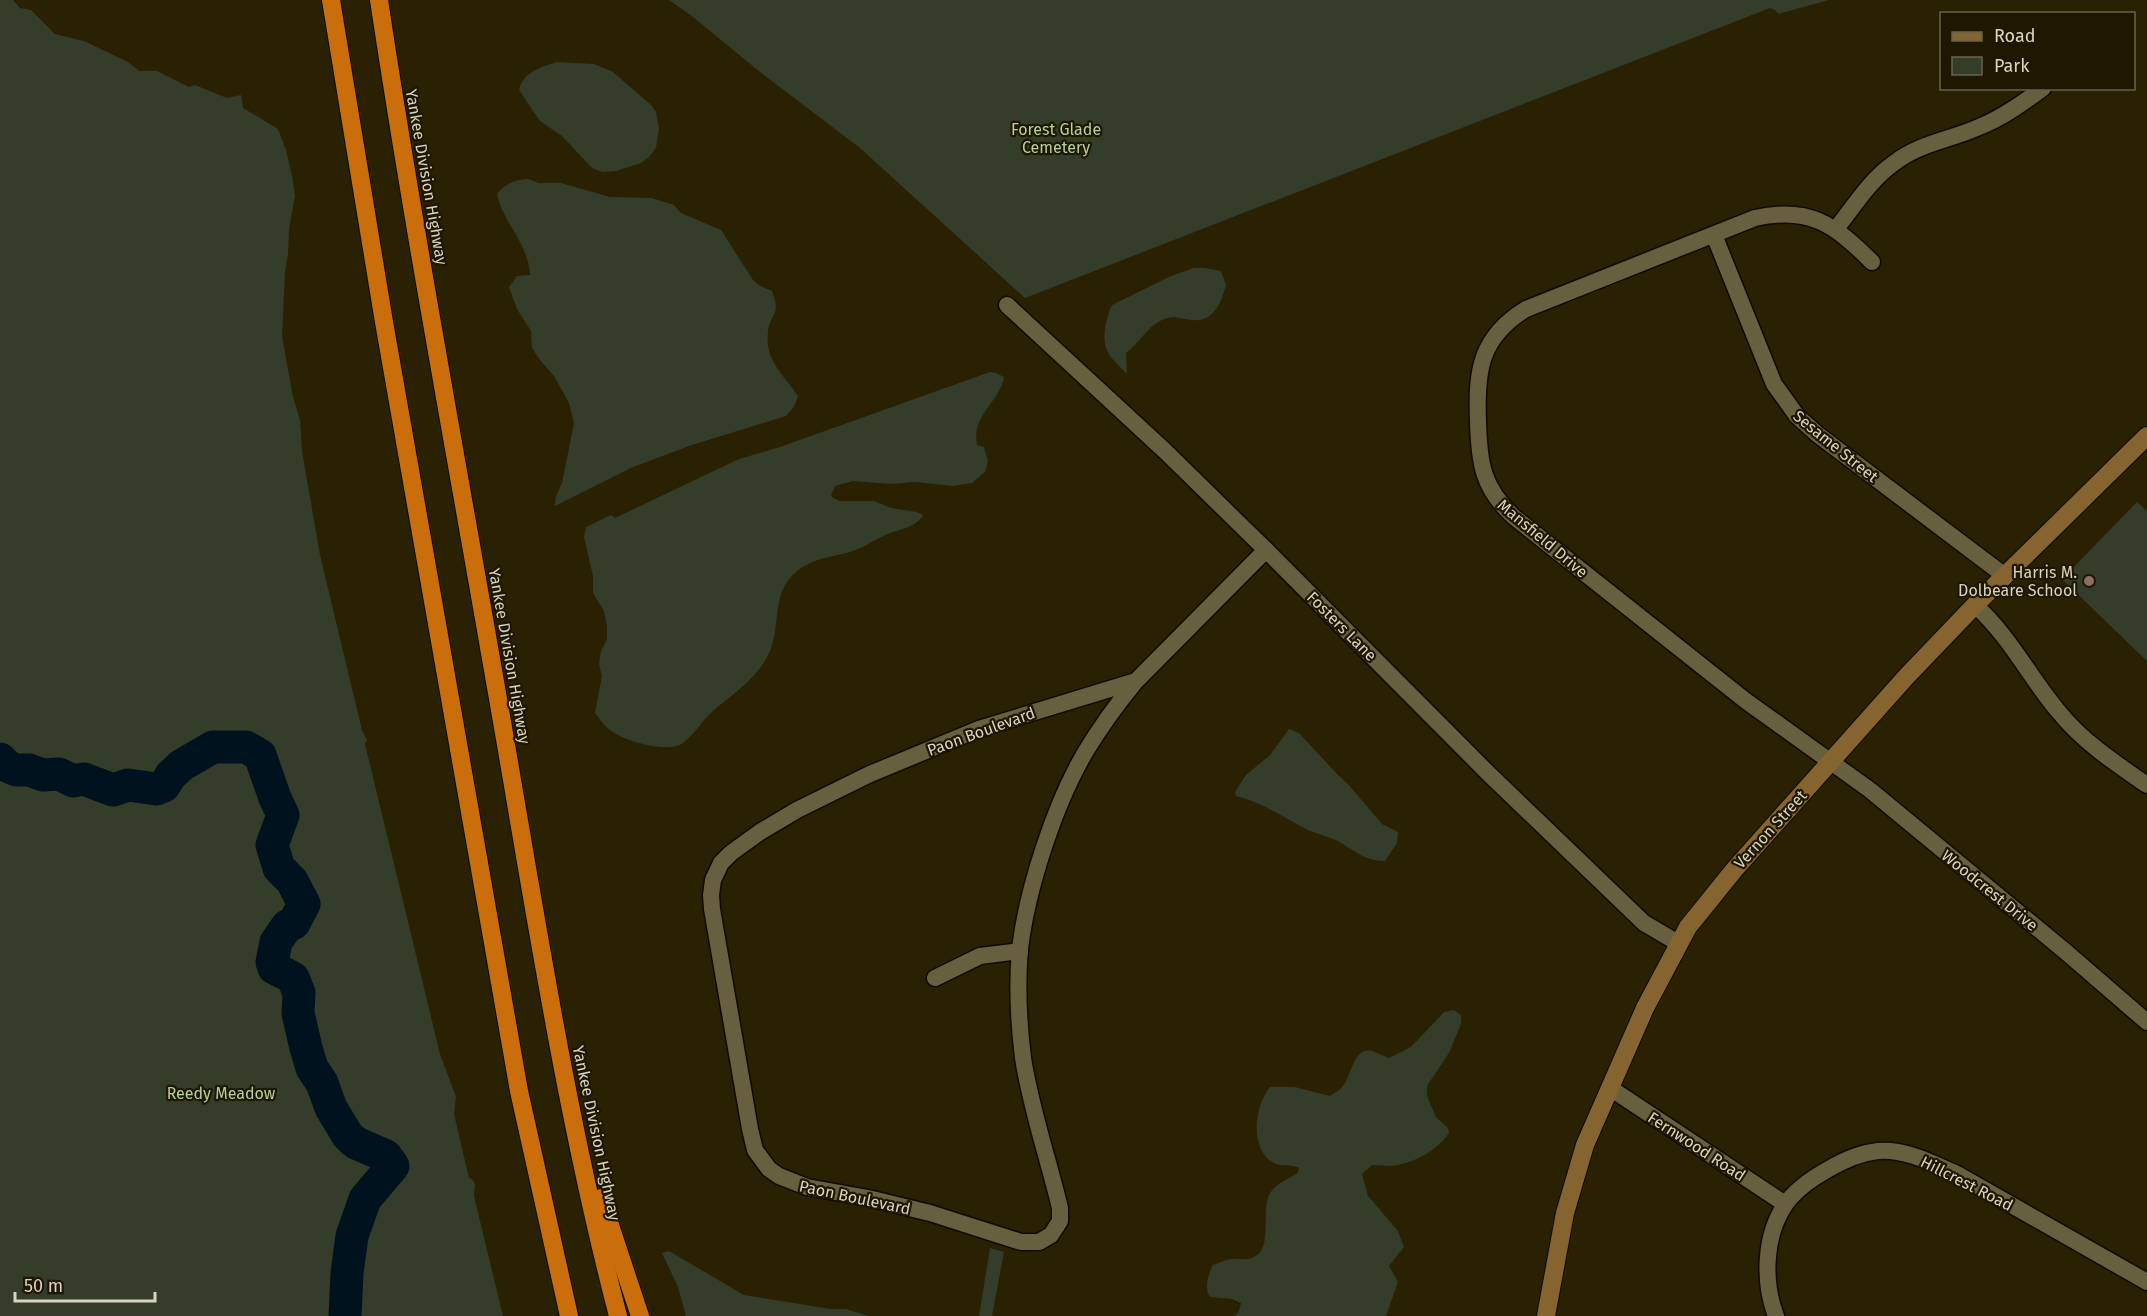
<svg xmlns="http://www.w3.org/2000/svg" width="2147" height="1316" font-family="'Fira Sans',sans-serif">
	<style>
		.green { fill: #333d2a }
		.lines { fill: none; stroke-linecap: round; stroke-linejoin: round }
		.river { stroke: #00121e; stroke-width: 33 }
		.minor-casing { stroke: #100a00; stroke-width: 19 }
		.secondary-casing { stroke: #100a00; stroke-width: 20 }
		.motorway-casing { stroke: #100a00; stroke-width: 20 }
		.minor { stroke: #685f3e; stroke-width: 16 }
		.secondary { stroke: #85642f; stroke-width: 18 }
		.motorway { stroke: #c96e0b; stroke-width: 18 }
		.education-dot { fill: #8d6e63; stroke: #1f1700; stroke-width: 2 }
		.labels { text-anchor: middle; stroke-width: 4.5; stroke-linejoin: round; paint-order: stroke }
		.park-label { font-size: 16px; fill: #b4d19b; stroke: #1f1700 }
		.street-label { font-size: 16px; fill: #d9d4c2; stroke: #1f1700 }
		.poi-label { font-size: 16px; fill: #d9d4c2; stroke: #1f1700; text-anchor: end }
	</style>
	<rect width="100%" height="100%" fill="#292101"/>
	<g class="green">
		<path d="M0,0H13L20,8L31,10L55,34L84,41L128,62L139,71H157L189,87L195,85L227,98L241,95L243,108L278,129L286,150L292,176L295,196L289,229L288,254L285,272L282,336L293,397L300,420L302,451L320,555L362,730L367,740L365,744L440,1054L456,1097L454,1114L469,1178L472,1179L475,1184L474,1196L503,1316H0Z"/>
		<path d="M669,0H1829L1778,14L1775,10L1770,8L1025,298L860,148L760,72L693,17Z"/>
		<path d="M557,62L594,64L613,72L651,105L656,112L659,128L656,148L649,157L641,163L616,171L602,172L592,168L562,136L540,121L519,90C523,72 541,67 557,62Z"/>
		<path d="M528,179L539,183H561L610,197L652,198L674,205L681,213L721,230L753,280L760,286L772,291C782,317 770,312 768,332C765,362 783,373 798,396L794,407L786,416L692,445L633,467L555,506L556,496L562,483L574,423L569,403L554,376L540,360L532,348L531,331L517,309L509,287L517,276L530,275C529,244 503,223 497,194C505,183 516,180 528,179Z"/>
		<path d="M1194,268H1205L1221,271L1226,285C1221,304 1213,323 1191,320C1180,319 1175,315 1164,319C1147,326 1140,343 1126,353L1127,374C1108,355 1101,350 1106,323C1108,316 1109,311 1112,305L1171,276Z"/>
		<path d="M990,372L996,373L1004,377C1000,402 971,415 977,445L984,447L988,461L985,472L972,483L953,486L915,482L890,484L853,481L835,486L831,495L833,498L840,501H874L891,508L917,512L923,515C917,527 900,529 888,534C877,538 867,546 855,550C835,558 815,556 796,572C771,593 781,624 770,651C758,678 735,692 714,710C703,719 695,734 683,743C668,754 623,741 610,730C604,726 600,719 595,713L602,676L599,664L601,651L607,639V627L604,611L593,593V576L584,537L586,527L611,515L615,518L739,459L780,447Z"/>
		<path d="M2137,502L2147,511V661L2062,579Z"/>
		<path d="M1289,729L1299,733L1337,774L1348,784L1382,824L1398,832L1397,843L1385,861C1367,861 1357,853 1343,844C1332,837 1319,835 1308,830C1283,817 1264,803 1236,796L1235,792L1246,775L1270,755Z"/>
		<path d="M1454,1010L1461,1015V1024L1449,1053L1427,1086V1096L1436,1117L1448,1128L1449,1133C1437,1151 1414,1163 1392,1166C1386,1166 1379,1165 1372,1165L1362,1174L1368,1196L1398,1231L1404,1247L1389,1266L1398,1282L1386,1316H1235L1239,1311L1241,1303L1232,1299L1210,1297C1204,1288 1208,1274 1213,1265C1219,1263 1225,1260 1231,1259C1238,1258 1248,1261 1254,1257C1273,1249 1261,1211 1269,1195C1274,1184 1288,1179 1298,1173L1299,1168C1291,1163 1280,1168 1272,1162C1249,1147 1255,1105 1270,1087H1295L1330,1096C1334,1093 1339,1091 1342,1087C1352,1077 1353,1043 1375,1052C1380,1054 1384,1056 1389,1058L1411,1047L1444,1012Z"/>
		<path d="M990,1248L1004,1252L992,1316H979Z"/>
		<path d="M669,1251L744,1295L831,1309H846L868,1316H686L678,1287L662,1253Z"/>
	</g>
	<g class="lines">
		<path class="river" d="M0,759L7,766L16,770H29L43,775L59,774L73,781L84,779L113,790L128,785L156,789L164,786L171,775L182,765L213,747H246L260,755L275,798L283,815L272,845L279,868L292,881L304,904L294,923L287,926L276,942L272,962L274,968L293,978L299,993L298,1013L306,1048L312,1068L322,1083L331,1108L348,1136L356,1143L386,1156L393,1166L365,1199L352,1236L347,1273L345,1316"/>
		<g class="minor-casing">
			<g id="minor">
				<path d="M1836,229C1854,206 1870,180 1894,163C1920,143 1950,140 1979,127C2002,118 2023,103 2043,88"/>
				<path d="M1714,235L1774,384L1797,416L1817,434L2005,576"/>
				<path d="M1872,262C1834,224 1809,206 1755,218L1526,309C1480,337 1476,371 1478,421C1479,462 1482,488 1514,517L1746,701L1870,790L2066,952L2147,1022"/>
				<path d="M1007,305L1165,451L1266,550L1489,774L1644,923L1678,943"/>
				<path d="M1975,605C2011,638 2028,675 2058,711C2083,742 2115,763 2147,785"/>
				<path d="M1136,681C1118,703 1101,726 1086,751C1055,803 1027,889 1020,949C1017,982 1019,1025 1023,1058C1031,1109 1048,1158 1060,1208V1221L1051,1235L1039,1242H1021L930,1213L868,1198L807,1187L779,1176L769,1169L755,1150L750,1129L712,909L711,895L713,880L721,863L731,853L760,832L797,810L870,774L979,729L1136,681L1266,550"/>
				<path d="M935,978L980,956L1020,951"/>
				<path d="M1610,1088L1785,1204"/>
				<path d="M1776,1316C1763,1282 1764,1236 1785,1205C1795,1190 1811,1179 1827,1170C1842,1161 1860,1153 1878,1151C1906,1149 1932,1163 1957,1174L2147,1282"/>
			</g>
		</g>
		<g class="secondary-casing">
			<path id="secondary" d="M1546,1316L1565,1213L1585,1145L1645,1008L1688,927L1734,870L1906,677L1975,605L2147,436"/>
		</g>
		<g class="motorway-casing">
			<g id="motorway">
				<path d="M331,0L384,322L519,1091L569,1316"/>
				<path d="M379,0C413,226 455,451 494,676C532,890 563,1105 618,1316"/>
				<path d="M601,1198L640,1316"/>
			</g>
		</g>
		<use href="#minor" class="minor"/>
		<use href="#secondary" class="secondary"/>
		<use href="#motorway" class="motorway"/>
	</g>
	<circle class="education-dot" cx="2089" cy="581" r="6"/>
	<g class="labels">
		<g class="park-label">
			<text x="1056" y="135">Forest Glade<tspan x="1056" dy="18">Cemetery</tspan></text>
			<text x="221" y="1099">Reedy Meadow</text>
		</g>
		<g class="street-label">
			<text transform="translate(427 177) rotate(80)" y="6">Yankee Division Highway</text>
			<text transform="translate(1836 446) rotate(39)" y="6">Sesame Street</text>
			<text transform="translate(1543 538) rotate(40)" y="6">Mansfield Drive</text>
			<text transform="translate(1342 626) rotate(45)" y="6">Fosters Lane</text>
			<text transform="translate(510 656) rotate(80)" y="6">Yankee Division Highway</text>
			<text transform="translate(981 731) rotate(-20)" y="6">Paon Boulevard</text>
			<text transform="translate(1770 829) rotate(-48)" y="6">Vernon Street</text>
			<text transform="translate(1990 890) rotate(39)" y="6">Woodcrest Drive</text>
			<text transform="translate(597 1133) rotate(78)" y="6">Yankee Division Highway</text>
			<text transform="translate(1697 1146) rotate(33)" y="6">Fernwood Road</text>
			<text transform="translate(1967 1183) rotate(27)" y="6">Hillcrest Road</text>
			<text transform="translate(855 1197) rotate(12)" y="6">Paon Boulevard</text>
		</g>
		<g class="poi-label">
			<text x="2077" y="578">Harris M.<tspan x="2077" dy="18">Dolbeare School</tspan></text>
		</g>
	</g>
	<rect x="1940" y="12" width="195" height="78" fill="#1f1700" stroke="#69634e" stroke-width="1.5"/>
	<rect x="1952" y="32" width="30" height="9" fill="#85642f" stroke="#69634e" stroke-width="1.5"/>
	<text x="1994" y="42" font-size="18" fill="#d9d4c2">Road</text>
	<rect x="1952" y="57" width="30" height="18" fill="#333d2a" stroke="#69634e" stroke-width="1.5"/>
	<text x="1994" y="72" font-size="18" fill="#d9d4c2">Park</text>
	<path d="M15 1292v9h140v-9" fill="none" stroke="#d9d4c2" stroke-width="3"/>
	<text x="24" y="1292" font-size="18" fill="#d9d4c2" stroke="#1f1700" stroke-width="4.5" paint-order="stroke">50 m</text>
</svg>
